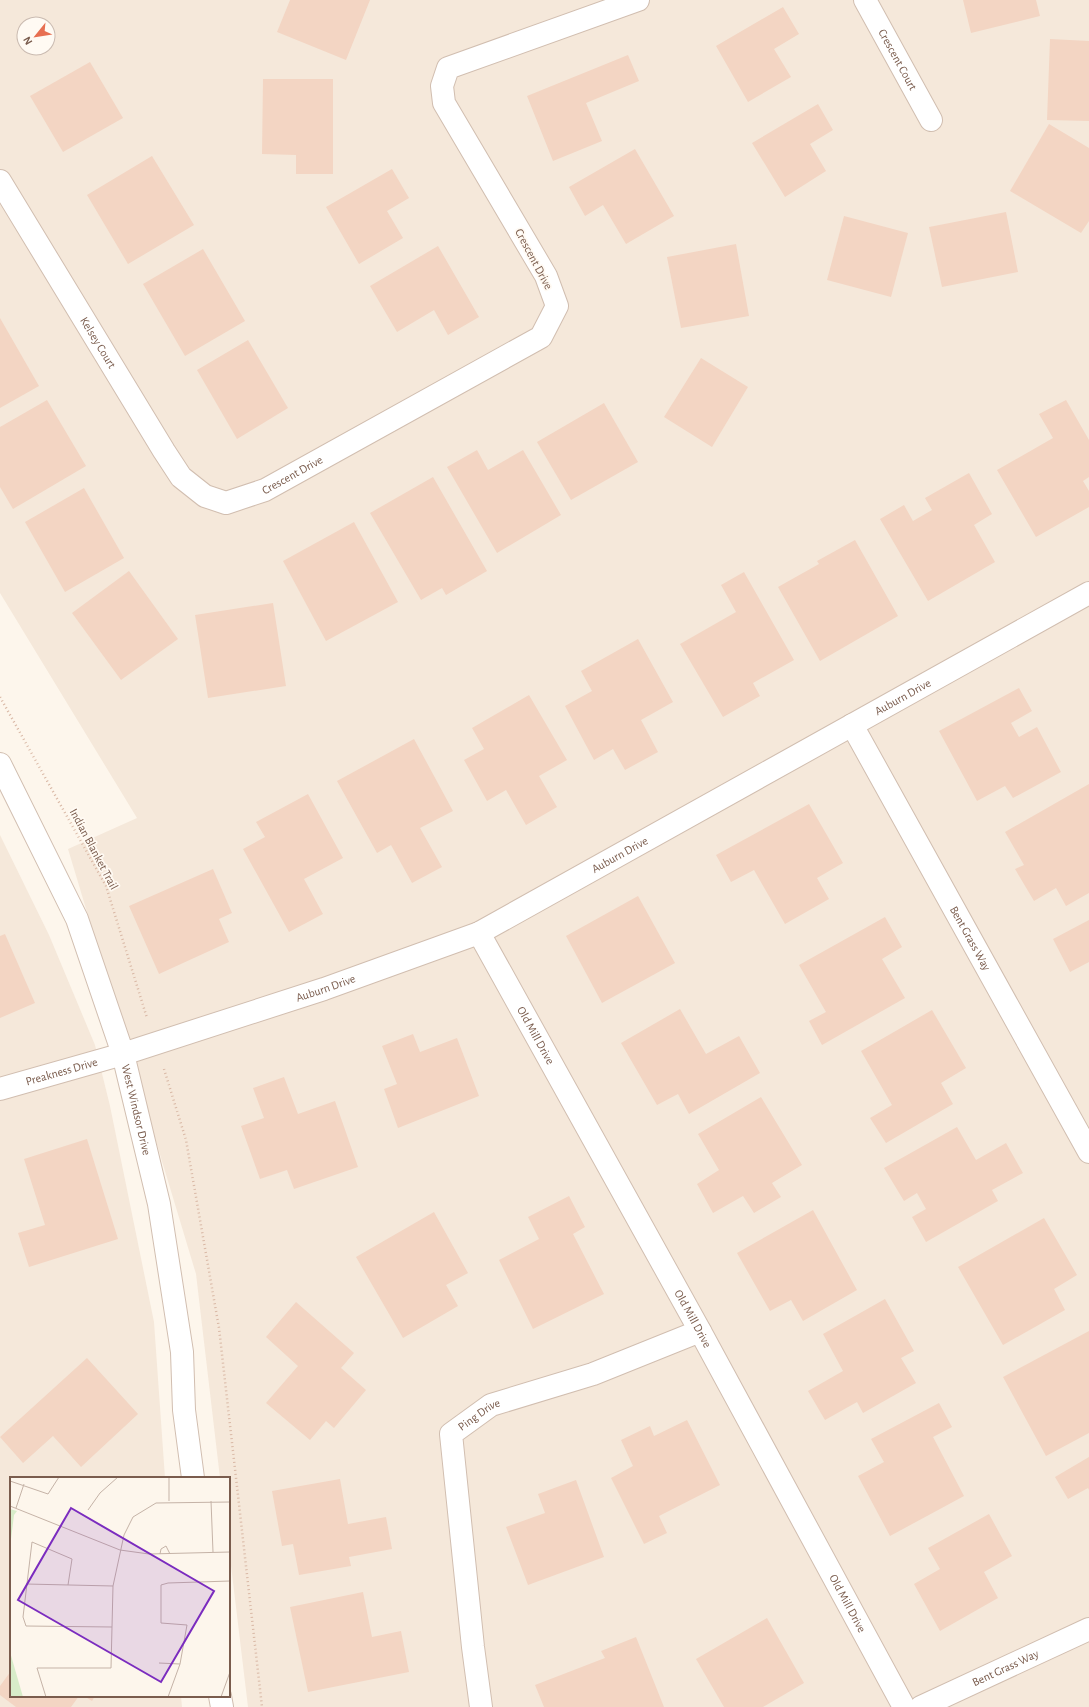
<svg xmlns="http://www.w3.org/2000/svg" width="1089" height="1707" font-family="'Alegreya Sans',sans-serif">
	<style>
		.residential { fill: #f5e8da; fill-rule: evenodd }
		.building { fill: #f3d5c3 }
		.lines { fill: none; stroke-linecap: round; stroke-linejoin: round }
		.minor-casing { stroke: #d1beb0; stroke-width: 24 }
		.tertiary-casing { stroke: #d1beb0; stroke-width: 24 }
		.path { stroke: #d9b8a5; stroke-width: 2.5; stroke-dasharray: 1 3; stroke-linecap: butt }
		.minor { stroke: #fff; stroke-width: 22 }
		.tertiary { stroke: #fff; stroke-width: 22 }
		.labels { text-anchor: middle; stroke-width: 3.5; stroke-linejoin: round; paint-order: stroke }
		.street-label { font-size: 12px; fill: #7a5c4d; stroke: #fffaf3 }
		.inset-road { fill: none; stroke: #c5b3a7; stroke-width: 1 }
		.view { fill: #7b2cbf; fill-opacity: 0.15; stroke: #7b2cbf; stroke-width: 2 }
		.inset-edge { fill: none; stroke: #7a5c4d; stroke-width: 2 }
	</style>
	<rect width="100%" height="100%" fill="#fdf6ec"/>
	<g class="residential">
		<path d="M0,0H1089V1707H248L229,1549V1478H220L196,1274L68,849L137,818L0,593ZM24,24H48V48H24Z"/>
		<path d="M0,835L49,935L95,1045L110,1106L154,1322L165,1478H11V1696H181L182,1707H0Z"/>
	</g>
	<g class="building">
		<path d="M290,0H370L346,60L277,32Z"/>
		<path d="M963,0H1036L1040,16L971,33Z"/>
		<path d="M783,7L799,34L774,49L791,77L748,102L716,46Z"/>
		<path d="M1050,39L1089,41V121L1047,120Z"/>
		<path d="M628,55L639,81L586,103L602,141L553,161L527,96Z"/>
		<path d="M90,62L123,118L63,152L30,96Z"/>
		<path d="M263,79H333V174H296V155L262,154Z"/>
		<path d="M818,104L833,130L810,144L826,171L785,197L752,143Z"/>
		<path d="M1049,124L1089,148V221L1081,233L1010,191Z"/>
		<path d="M635,149L674,216L626,244L603,205L585,216L569,187Z"/>
		<path d="M152,156L194,225L128,264L87,195Z"/>
		<path d="M392,169L409,198L387,211L403,238L359,264L326,207Z"/>
		<path d="M1006,212L1018,272L942,287L929,227Z"/>
		<path d="M844,216L908,233L891,297L827,280Z"/>
		<path d="M736,244L749,316L681,328L667,257Z"/>
		<path d="M438,246L479,317L448,335L434,310L397,332L370,286Z"/>
		<path d="M203,249L245,321L185,356L143,284Z"/>
		<path d="M0,318L39,386L0,408Z"/>
		<path d="M248,340L288,408L237,439L197,370Z"/>
		<path d="M701,358L748,387L712,447L664,417Z"/>
		<path d="M47,400L86,466L13,509L0,487V427Z"/>
		<path d="M1066,400L1089,440V477L1083,481L1089,491V507L1036,537L997,470L1053,438L1039,414Z"/>
		<path d="M604,403L638,462L571,500L537,442Z"/>
		<path d="M477,450L488,470L523,450L561,515L497,553L447,467Z"/>
		<path d="M969,473L992,514L974,525L995,562L928,601L880,519L904,505L913,521L932,510L925,498Z"/>
		<path d="M433,477L487,571L446,595L442,588L421,600L370,513Z"/>
		<path d="M84,488L124,558L65,592L25,522Z"/>
		<path d="M354,522L398,602L326,641L283,561Z"/>
		<path d="M855,540L898,616L820,661L778,587L819,564L817,561Z"/>
		<path d="M129,571L178,639L121,680L72,613Z"/>
		<path d="M744,572L794,660L753,683L760,696L723,717L680,644L736,612L721,585Z"/>
		<path d="M273,603L286,686L208,698L195,615Z"/>
		<path d="M638,639L673,702L641,720L658,752L625,770L613,749L594,760L565,706L592,691L581,671Z"/>
		<path d="M1019,688L1032,711L1011,723L1019,737L1037,727L1061,772L1013,798L1005,786L977,801L939,731Z"/>
		<path d="M529,695L567,760L539,776L557,807L526,825L506,790L487,801L464,760L484,749L472,728Z"/>
		<path d="M414,739L453,811L420,828L442,867L412,883L391,845L377,853L337,781Z"/>
		<path d="M1089,784V893L1066,906L1056,888L1034,901L1015,869L1024,865L1005,832Z"/>
		<path d="M308,794L343,858L304,879L323,914L289,932L243,849L265,837L256,822Z"/>
		<path d="M809,804L843,863L817,878L829,899L785,924L754,870L731,882L716,855Z"/>
		<path d="M213,869L232,913L219,919L229,942L159,974L129,906Z"/>
		<path d="M638,896L675,963L602,1003L566,936Z"/>
		<path d="M885,917L902,947L882,959L905,998L822,1045L809,1021L826,1012L799,965Z"/>
		<path d="M1089,920V962L1070,972L1053,939Z"/>
		<path d="M5,934L35,1003L0,1018V936Z"/>
		<path d="M680,1009L706,1054L739,1036L760,1073L689,1114L678,1094L657,1105L621,1043Z"/>
		<path d="M932,1010L966,1068L941,1083L953,1104L886,1143L870,1118L892,1105L861,1051Z"/>
		<path d="M413,1034L420,1052L457,1038L479,1096L398,1128L384,1089L397,1084L382,1046Z"/>
		<path d="M284,1077L298,1114L335,1101L358,1167L294,1189L287,1170L260,1179L241,1126L264,1118L253,1088Z"/>
		<path d="M761,1097L802,1165L772,1183L781,1197L754,1213L743,1196L713,1213L697,1184L719,1170L698,1134Z"/>
		<path d="M957,1127L976,1160L1006,1143L1023,1173L992,1190L998,1201L926,1242L912,1217L926,1209L917,1193L904,1201L884,1168Z"/>
		<path d="M87,1139L118,1239L29,1267L18,1233L45,1225L24,1159Z"/>
		<path d="M569,1196L585,1227L573,1234L604,1294L533,1329L499,1260L539,1239L528,1217Z"/>
		<path d="M813,1210L857,1290L803,1321L791,1300L770,1311L737,1253Z"/>
		<path d="M434,1212L468,1273L446,1285L458,1306L403,1338L356,1257Z"/>
		<path d="M1044,1218L1077,1275L1054,1289L1065,1310L1003,1345L958,1267Z"/>
		<path d="M885,1299L914,1351L901,1358L916,1383L863,1413L857,1402L825,1420L808,1391L843,1371L823,1334Z"/>
		<path d="M296,1302L354,1353L341,1368L366,1390L334,1428L326,1421L310,1440L266,1403L298,1366L266,1337Z"/>
		<path d="M1089,1331V1433L1046,1456L1003,1377Z"/>
		<path d="M87,1358L138,1414L81,1467L53,1436L23,1463L0,1437Z"/>
		<path d="M939,1403L952,1427L933,1437L964,1496L890,1536L858,1476L884,1462L871,1439Z"/>
		<path d="M687,1420L720,1485L659,1516L667,1533L644,1544L611,1478L633,1466L621,1440L650,1426L654,1436Z"/>
		<path d="M1089,1457V1490L1088,1488L1068,1499L1055,1477Z"/>
		<path d="M340,1479L348,1524L386,1517L392,1549L349,1557L351,1566L299,1575L293,1544L282,1546L272,1491Z"/>
		<path d="M576,1480L604,1557L528,1585L506,1527L545,1513L538,1494Z"/>
		<path d="M989,1514L1012,1556L984,1572L998,1598L940,1631L914,1584L940,1569L928,1548Z"/>
		<path d="M363,1592L372,1637L401,1631L409,1672L308,1692L290,1607Z"/>
		<path d="M767,1618L804,1683L763,1707H724L696,1659Z"/>
		<path d="M636,1637L664,1707H544L535,1685L605,1658L601,1651Z"/>
		<path d="M11,1671V1696H79L71,1707H16L0,1695V1686Z"/>
		<path d="M84,1696H95L92,1701Z"/>
	</g>
	<g class="lines">
		<g class="minor-casing">
			<g id="minor">
				<path id="s1" d="M865,0L931,120"/>
				<path id="s2" d="M0,181L164,451L181,477L205,496L226,503L265,490L541,337L557,306L546,276L444,103L442,86L448,68L638,0"/>
				<path id="s3" d="M852,725L1089,1152"/>
				<path id="s4" d="M479,933L700,1331L904,1707"/>
				<path id="s5" d="M0,1089L123,1054L324,989L479,933L1089,593"/>
				<path id="s6" d="M481,1707L473,1647L451,1434L491,1405L593,1374L700,1331"/>
				<path id="s7" d="M921,1707L1089,1629"/>
			</g>
		</g>
		<g class="tertiary-casing">
			<g id="tertiary">
				<path id="s8" d="M0,764L77,919L123,1054L159,1204L182,1352L184,1410L193,1478"/>
				<path d="M220,1696L222,1707"/>
			</g>
		</g>
		<g class="path">
			<path d="M0,697L106,886L147,1018"/>
			<path d="M164,1069L186,1140L219,1328L262,1707"/>
		</g>
		<use href="#minor" class="minor"/>
		<use href="#tertiary" class="tertiary"/>
	</g>
	<g class="labels">
		<g class="street-label">
			<text dy="4" stroke="none"><textPath href="#s1" startOffset="68">Crescent Court</textPath></text>
			<text transform="translate(534 259) rotate(62)" y="4">Crescent Drive</text>
			<text dy="4" stroke="none"><textPath href="#s2" startOffset="189">Kelsey Court</textPath></text>
			<text dy="4" stroke="none"><textPath href="#s2" startOffset="472">Crescent Drive</textPath></text>
			<text dy="4" stroke="none"><textPath href="#s5" startOffset="989">Auburn Drive</textPath></text>
			<text transform="translate(94 849) rotate(62)" y="4">Indian Blanket Trail</text>
			<text dy="4" stroke="none"><textPath href="#s5" startOffset="665">Auburn Drive</textPath></text>
			<text dy="4" stroke="none"><textPath href="#s3" startOffset="244">Bent Grass Way</textPath></text>
			<text dy="4" stroke="none"><textPath href="#s5" startOffset="341">Auburn Drive</textPath></text>
			<text dy="4" stroke="none"><textPath href="#s4" startOffset="117">Old Mill Drive</textPath></text>
			<text dy="4" stroke="none"><textPath href="#s5" startOffset="64">Preakness Drive</textPath></text>
			<text dy="4" stroke="none"><textPath href="#s8" startOffset="373">West Windsor Drive</textPath></text>
			<text dy="4" stroke="none"><textPath href="#s4" startOffset="441">Old Mill Drive</textPath></text>
			<text dy="4" stroke="none"><textPath href="#s6" startOffset="309">Ping Drive</textPath></text>
			<text dy="4" stroke="none"><textPath href="#s4" startOffset="765">Old Mill Drive</textPath></text>
			<text dy="4" stroke="none"><textPath href="#s7" startOffset="93">Bent Grass Way</textPath></text>
		</g>
	</g>
	<g transform="translate(10 1477)">
		<rect width="220" height="220" fill="#fdf6ec"/>
		<path d="M0,32L7,34L4,38L0,70ZM0,175L13,220H0Z" fill="#d8ecc9"/>
		<path class="inset-road" d="M0,4L38,17L49,0M159,24V0M201,24L203,75M0,29L110,73L139,77L220,75M6,31L14,7M78,33L90,16L108,0M150,77L151,72L156,69L160,77M16,107L103,109M58,108L62,82L22,65L13,140L16,149L102,150M149,186L170,187M36,220L27,191H101L103,109L114,58L123,40L146,26L220,25M158,220L170,187L177,148L151,146V108L158,106L220,104M211,220L220,195"/>
		<path class="view" d="M61,31L204,114L151,205L8,123Z"/>
		<rect width="220" height="220" class="inset-edge"/>
	</g>
	<g transform="translate(36 36) rotate(240)"><circle r="19" fill="#fffaf3" stroke="#cabbb1"/>
	<path d="M0-3L7 15L0 10L-7 15Z" fill="#e76f51"/>
	<text y="-6" font-size="11" font-weight="bold" text-anchor="middle" fill="#7a5c4d">N</text>
	</g>
</svg>
